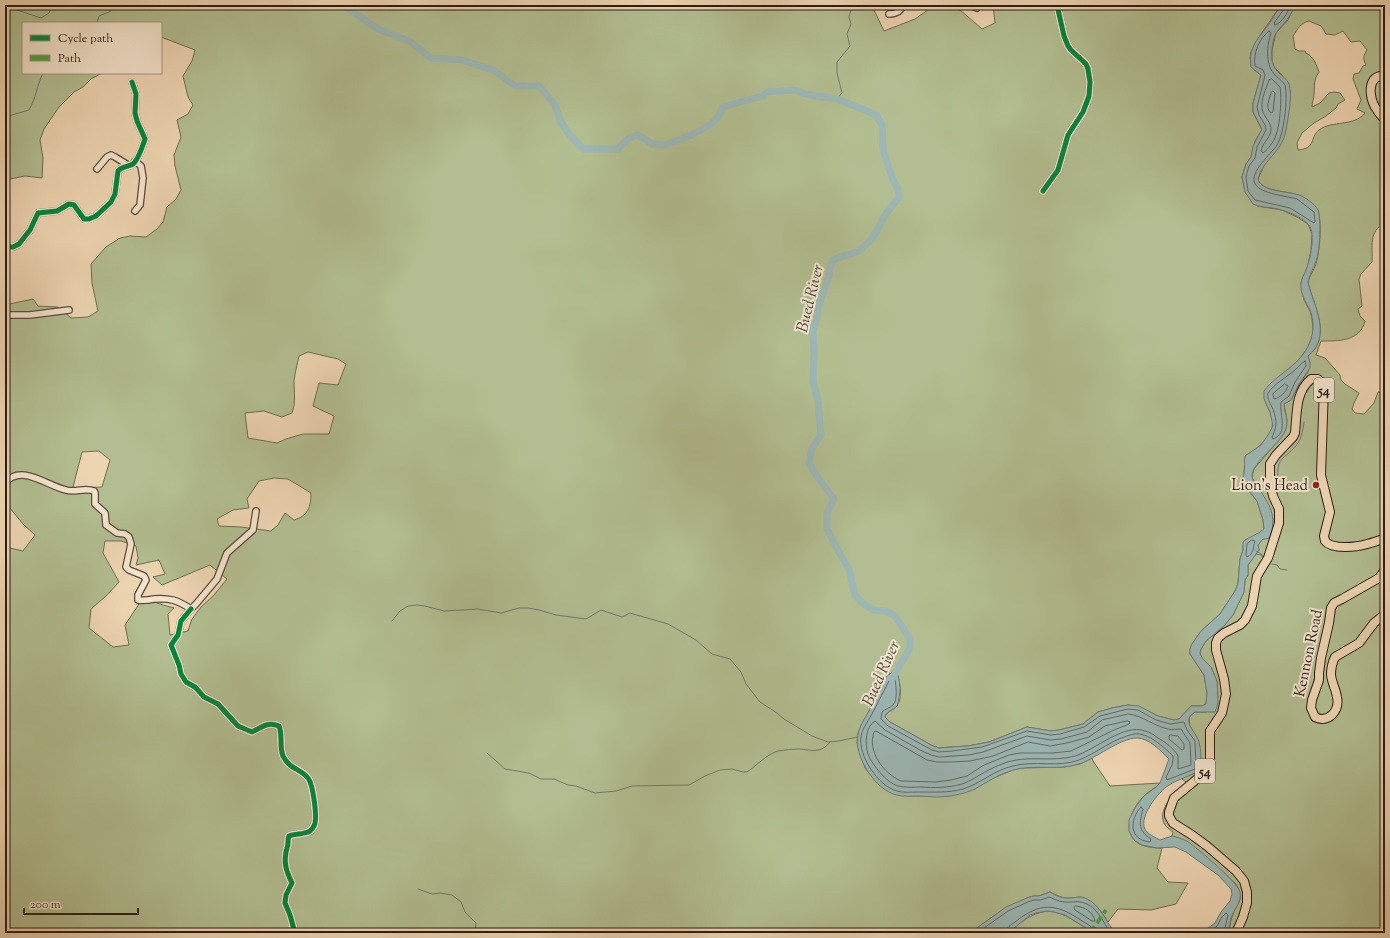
<svg xmlns="http://www.w3.org/2000/svg" width="1390" height="938" font-family="'Sorts Mill Goudy',serif">
	<style>
		.green { fill: #b2be91; stroke: #6e6e52; fill-rule: evenodd }
		.water { fill: #9cb7b4; stroke: #6f7974 }
		.lines { fill: none; stroke-linecap: round; stroke-linejoin: round }
		.shore { stroke: #646a64; stroke-width: 1 }
		.stream { stroke: #6f7974; stroke-width: 1 }
		.river { stroke: #9cb7b4; stroke-width: 7 }
		.minor-casing { stroke: #5c4b3c; stroke-width: 8 }
		.highway-casing { stroke: #2b1d14; stroke-width: 10 }
		.minor { stroke: #f4e4cd; stroke-width: 5.5 }
		.highway { stroke: #eed5b2; stroke-width: 8 }
		.quiet { stroke: #51a23f; stroke-width: 4; stroke-dasharray: 8 4; stroke-linecap: butt }
		.cycleway-casing { stroke: #f4e4cd; stroke-width: 8 }
		.cycleway { stroke: #00873e; stroke-width: 5 }
		.poi-dot { fill: #8f2418; stroke: #f4e4cd; stroke-width: 1.5 }
		.labels { text-anchor: middle; stroke-width: 4; stroke-linejoin: round; paint-order: stroke }
		.shield { fill: #f4e4cd; stroke: #67594c; stroke-width: 1 }
		.shield-label { font-size: 14px; font-weight: bold; fill: #2b1d14 }
		.poi-label { font-size: 15px; fill: #2b1d14; stroke: #f4e4cd; text-anchor: end }
		.street-label { font-size: 15px; fill: #2b1d14; stroke: #f4e4cd }
		.water-label { font-size: 16px; font-style: italic; fill: #4d4b44; stroke: #f4e4cd }
	</style>
	<rect width="100%" height="100%" fill="#eed5b2"/>
	<filter id="stains"><feTurbulence type="fractalNoise" baseFrequency=".005" numOctaves="4"/><feColorMatrix values="0 0 0 0 .2 0 0 0 0 .09 0 0 0 0 .02 0 0 0 .5 -.17"/></filter>
	<radialGradient id="worn" r=".72"><stop offset=".6" stop-color="#630" stop-opacity="0"/><stop offset="1" stop-color="#630" stop-opacity=".3"/></radialGradient>
	<g class="green">
		<path d="M5,5H877L874,10L884,31L915,19L935,5H939L960,10L982,29L995,23L993,5H1281L1261,34L1251,52L1250,58L1254,70L1261,75L1253,103V112L1262,130L1255,141L1251,157L1246,164L1242,177L1245,192L1257,206L1282,210L1297,217L1308,224L1312,234L1311,250L1308,265L1301,283L1304,300L1310,311L1312,318L1313,331L1312,337L1308,347L1298,361L1266,389C1259,402 1276,413 1272,427C1271,434 1265,441 1260,445C1256,450 1250,452 1245,456L1244,475L1242,479L1245,486L1257,501L1263,520L1264,530L1259,534L1245,540L1243,546V550L1240,559L1238,583L1235,591L1220,614L1201,631L1192,644L1190,649V654L1204,675L1207,693L1206,704L1202,706H1191L1179,719L1174,720L1158,716L1139,707L1128,705L1112,708L1098,712L1083,724L1059,730L1051,731L1027,727L989,742L968,746L951,747L939,748L933,746L890,722L885,717C887,711 893,711 897,706C903,697 900,680 896,671L887,676L858,733L857,743L865,768L870,774L878,783L907,796H920L974,789L991,779L1013,770L1021,768L1064,767L1080,764L1092,758L1093,761L1110,786L1160,783C1155,789 1148,791 1143,797C1132,808 1121,832 1138,843C1143,847 1155,848 1162,848L1157,868L1168,882L1188,883L1176,904L1151,910L1118,909L1108,922C1101,911 1094,900 1080,897C1077,897 1074,898 1071,898C1063,899 1056,895 1050,892L1039,896H1033L1027,898L995,915L970,933H5V547L23,551L35,535L23,524L5,502V305L33,299L38,306L58,307L71,318L88,317L98,311L92,283L91,264L106,247L120,238L130,236L146,237L157,229L163,222L167,207L176,199L181,190L175,166L174,155L181,137L177,120L188,114L193,105L188,97L183,76L192,61L195,50L161,37V23H23V73H102L91,79L83,87L74,92L59,107L44,129L40,140L43,158L42,178L25,176L5,180ZM308,352L338,359L346,364L338,385L319,383L313,406L334,416L329,434H303L286,439L277,443L248,438L245,413L264,411L282,417L292,413C296,402 294,392 294,381C295,373 297,365 299,356ZM99,451L110,460L102,487L77,488L73,487L82,452ZM274,478L288,479L311,493C311,507 308,516 294,520L285,513L278,525L271,531L241,527L219,526L217,519L233,510L249,508L247,499L259,481ZM105,541H121L136,546L138,558L136,565L159,560L165,574L153,577L162,585L210,565L227,579L214,595L201,607L192,619L188,631L170,635L168,614L174,608L163,605L143,598L125,625L129,645L113,647L89,628L91,609L106,596L119,582L103,553Z"/>
		<path d="M1295,5H1385V223C1368,231 1373,247 1372,262L1361,274L1359,279L1362,306L1358,309L1360,316L1365,321C1360,342 1337,341 1321,341L1316,355L1325,358L1340,375L1341,380L1345,384L1359,393L1354,403L1352,409L1355,413L1364,414L1374,403L1378,392L1385,393V933H1228C1230,928 1230,922 1232,917C1237,901 1245,902 1236,884L1187,842L1172,836L1173,832C1170,830 1165,826 1164,823C1157,809 1177,790 1187,783L1181,778L1196,773L1200,768L1199,744L1190,726L1189,719L1190,716L1195,712H1207L1218,698L1217,681L1211,667L1202,658L1200,653L1201,649L1206,641L1224,626L1233,615L1244,592L1245,580L1248,575V565L1259,550L1258,545L1263,538L1271,533L1273,519L1252,477L1254,469L1259,463L1281,438L1286,429L1287,420L1284,404L1291,400L1299,384L1308,372L1310,363L1308,356C1333,336 1313,305 1308,282C1310,275 1314,270 1316,264C1320,250 1322,224 1318,210C1312,203 1303,196 1294,194C1284,191 1261,191 1258,179L1288,113L1290,91L1282,75L1275,68L1272,62V50L1276,33L1288,20ZM1309,21L1321,26L1326,34L1335,35L1343,31L1351,42L1360,41L1367,50C1363,56 1363,59 1366,65L1363,66L1359,73L1354,74L1353,79L1361,100L1357,109L1365,113C1354,127 1332,120 1319,130C1309,138 1317,148 1298,150L1297,143L1302,133L1314,123L1326,116L1336,108L1338,104L1345,100L1340,93L1334,92L1329,93L1320,103L1312,107C1312,102 1314,99 1314,94C1315,85 1313,81 1319,72C1316,64 1314,57 1306,53L1305,51H1299L1295,49L1293,36C1298,29 1300,23 1309,21Z"/>
		<path d="M1047,911C1066,912 1078,924 1094,933H1008C1021,922 1029,914 1047,911Z"/>
	</g>
	<g class="water">
		<path d="M1281,5H1295C1293,10 1290,16 1286,21C1282,26 1276,31 1274,38C1271,49 1269,65 1279,73C1282,76 1287,79 1289,84C1293,95 1288,117 1286,130C1283,152 1262,160 1258,179C1261,192 1288,191 1299,195C1305,197 1315,204 1318,210C1321,216 1320,245 1318,253C1317,263 1310,272 1308,282C1313,305 1333,336 1308,356L1310,363V368L1299,384L1291,400L1284,404C1284,412 1289,420 1286,428C1282,444 1252,461 1252,476C1252,480 1255,483 1258,487C1270,506 1277,514 1270,538L1265,539H1263L1258,545L1259,550L1248,565V575L1245,580L1244,592L1233,615L1224,626L1206,641L1201,649L1200,653L1202,658L1211,667L1217,681L1218,703L1215,712H1195C1180,721 1196,731 1199,742C1201,750 1202,762 1199,770C1196,774 1176,780 1169,785C1159,791 1135,820 1147,832C1150,835 1156,838 1160,840L1172,836C1177,837 1182,839 1187,841C1197,848 1238,882 1240,892C1242,902 1234,909 1231,918C1230,923 1229,928 1228,933H1201L1215,923L1221,912L1230,901L1232,894L1231,889L1218,875L1186,852L1175,847L1157,848L1142,845L1134,840L1129,831V820L1135,808L1144,796L1155,788L1160,783L1169,759C1161,751 1149,738 1137,738C1120,738 1095,759 1079,764C1057,771 1034,764 1013,770C999,774 987,782 975,789C964,794 949,797 936,797C930,797 924,796 918,796C911,796 904,797 897,795C876,791 853,756 858,734C860,724 867,716 871,707C875,699 882,680 888,675C891,673 894,672 896,670C901,682 901,693 897,706C893,710 886,711 885,717L890,722L933,746L939,748L951,747L968,746L989,742L1027,727L1051,731L1059,730L1083,724L1098,712L1112,708L1128,705L1139,706L1158,716L1174,720L1179,719L1191,706H1202L1206,704L1207,693L1204,675L1190,654V649L1192,644L1201,631L1220,614L1235,591L1238,583L1240,559L1243,550V542C1249,536 1258,535 1264,529L1263,520L1257,501L1242,482C1242,478 1244,477 1244,473C1245,467 1244,462 1245,456L1261,445L1268,435L1273,426L1270,412L1264,399V391C1278,372 1300,367 1310,342C1314,332 1314,320 1310,310C1306,302 1300,293 1301,284C1301,279 1304,275 1306,270C1310,260 1316,234 1309,225C1301,216 1285,210 1273,208C1266,207 1259,207 1253,204L1245,192L1242,177L1246,164L1251,157L1253,146L1262,129L1253,112V103L1261,75L1251,67C1248,47 1258,39 1269,24C1273,18 1277,11 1281,5Z"/>
		<path d="M1050,892C1056,896 1063,899 1071,898C1074,898 1077,897 1081,897C1100,901 1104,921 1116,933H1094L1065,915L1054,912L1047,911L1036,913L1030,915L1008,933H970L1006,907L1027,898L1033,896H1039Z"/>
	</g>
	<g class="lines">
		<g class="shore">
			<path d="M1284,5V9L1274,23L1275,25C1283,22 1287,13 1291,5"/>
			<path d="M1269,31L1271,33C1267,45 1265,63 1274,74C1277,78 1282,80 1285,85C1288,99 1284,134 1277,145C1271,154 1249,172 1255,184C1261,194 1287,196 1297,199L1314,212L1315,222L1314,223L1290,208L1255,200L1248,191L1246,177L1249,166L1255,158L1257,147L1266,130L1265,125L1259,115L1257,107L1265,75L1263,70L1255,66C1253,53 1259,39 1269,31Z"/>
			<path d="M1272,79L1280,87C1282,98 1280,125 1276,135C1274,142 1268,149 1263,153L1261,151C1262,144 1269,139 1271,131C1272,122 1263,117 1262,108C1261,99 1266,89 1269,80Z"/>
			<path d="M1273,91L1275,93L1273,112L1271,113C1265,108 1269,100 1271,93Z"/>
			<path d="M1305,361L1306,366L1295,382L1289,396L1281,402C1279,415 1289,433 1273,439L1272,437C1278,425 1277,418 1271,405C1269,401 1267,398 1268,393C1275,383 1286,378 1295,370C1299,367 1301,363 1305,361Z"/>
			<path d="M1285,384L1288,386C1286,392 1280,398 1274,399L1273,394Z"/>
			<path d="M1252,540L1255,541C1253,547 1254,554 1247,557L1246,555L1247,544Z"/>
			<path d="M893,677L895,679C896,686 898,700 893,705C890,708 885,709 882,712L881,719L888,726L932,750L939,752L952,751L982,747L1027,731L1051,735L1060,734L1084,727L1100,716L1128,709L1138,710L1156,720L1170,724L1184,722L1187,730L1195,741L1196,767L1195,769L1167,780L1166,777L1172,765L1173,759V756C1164,747 1148,732 1134,734C1114,738 1097,753 1079,760C1058,768 1034,760 1013,766C994,770 980,784 963,789C948,793 934,792 918,792C911,792 903,793 897,791C878,786 858,756 861,736C863,727 869,720 873,712C879,701 884,690 890,679Z"/>
			<path d="M1129,714C1143,716 1154,726 1168,729C1172,730 1177,729 1181,729L1190,743L1191,765L1178,769V756C1175,749 1165,742 1158,738C1154,735 1150,732 1145,731C1124,723 1095,750 1075,756C1054,762 1032,756 1011,761C1000,764 988,770 978,776C973,779 968,782 962,784C948,788 934,788 920,787C913,787 905,788 898,786C887,783 872,765 868,754C865,743 865,727 875,721L885,730L920,750L931,755L939,757L969,755L983,752L1027,736L1050,740L1061,739L1087,732L1102,720Z"/>
			<path d="M1128,721L1130,722L1129,724L1114,730L1071,751L1053,753H1020L1009,755L984,765L967,776L951,780L936,782L901,781C883,773 867,751 874,732L876,731L927,760L937,762H952L970,761L993,756L1028,742L1050,746L1067,743L1089,737L1105,726Z"/>
			<path d="M1171,735L1178,736L1184,744V749L1182,750L1169,739V736Z"/>
			<path d="M1141,807L1143,809C1139,823 1138,831 1151,839L1150,842C1129,840 1129,820 1141,807Z"/>
			<path d="M1076,906C1085,907 1093,912 1095,921H1092L1075,910L1074,908Z"/>
			<path d="M977,933L1008,911L1028,902L1033,900H1041L1049,897C1056,900 1063,903 1071,902C1074,902 1077,901 1080,902C1096,904 1103,921 1110,933"/>
			<path d="M1005,933C1006,927 1011,925 1015,922C1040,902 1056,903 1082,921C1087,924 1094,927 1095,933"/>
			<path d="M1208,933L1217,926L1222,917L1226,913L1228,915L1224,933"/>
		</g>
		<g class="stream">
			<path d="M5,6L41,18L49,13L53,5"/>
			<path d="M97,23L99,16L111,11L113,5"/>
			<path d="M837,99L842,93L837,73V62L850,46L847,34L851,24L849,17L851,10L855,5"/>
			<path d="M5,117L29,110C36,98 37,85 43,73"/>
			<path d="M1278,480C1276,454 1286,460 1298,443C1302,437 1303,429 1304,422"/>
			<path d="M1256,551L1261,554L1265,557"/>
			<path d="M1256,554L1261,555L1264,559"/>
			<path d="M1272,564L1277,565L1280,569L1287,570"/>
			<path d="M392,621L400,611L408,606L417,605L425,606L444,611L478,609L501,613L519,608H528L539,610L556,615L586,619L601,610L622,617L630,613L668,624L696,640L712,654L730,659L741,672L746,684L760,702L777,713L784,719L812,736L828,742L839,741L857,737"/>
			<path d="M487,753L505,769L529,773L541,779H554L568,785L576,786L595,793L616,791L632,786L689,785L705,776L720,770L732,769L743,772H747C756,766 767,754 778,751C784,750 793,749 799,749C812,750 821,754 830,742"/>
			<path d="M418,889L432,894L440,893L452,895L461,902L465,912L476,923L475,933"/>
		</g>
		<path class="river" d="M343,5L378,29L409,41L431,58L462,60L495,71L515,86H539L555,105L561,122L570,135L583,149H618L629,138L637,135L644,138L652,144L665,145L691,135L710,125L718,117L723,107L762,96L768,92L794,90L809,95L837,99L867,111L877,116L882,125L883,150L893,180L898,189L899,197C895,203 890,208 886,214C877,229 874,241 858,251C849,256 839,255 832,261L828,279L818,307L817,317L813,330L814,353L813,382L818,401L821,435L812,448L809,463L816,475L834,499L827,513V529L836,547L849,569L855,595L862,603L874,610L886,611L895,616L910,639V648L907,653L892,679"/>
		<g class="minor-casing">
			<g id="minor">
				<path d="M970,5L977,8L978,5"/>
				<path d="M889,14C896,14 901,11 903,5"/>
				<path d="M135,161L141,166L143,178L140,205L135,211"/>
				<path d="M97,169L107,157L111,155L115,157L128,165"/>
				<path d="M1043,191L1058,170L1068,135L1083,112L1089,96L1090,82L1088,69L1086,64L1071,50L1068,46L1064,36L1057,5"/>
				<path d="M5,247H13L19,244L30,230L38,213L57,211L69,204L74,205L84,219H89L96,216L111,202L115,194L118,171C122,166 128,167 133,164C138,160 143,145 145,139L137,121L135,113L136,94L132,82"/>
				<path d="M5,315H30L69,310"/>
				<path d="M5,483C21,463 47,486 66,490C75,493 85,487 94,491L95,493V504L105,513L106,525L117,533L125,534L129,537L131,544L126,567L129,570L144,576L146,580L138,595V600C144,601 149,600 154,599C171,598 177,600 191,609L196,604L217,579L227,553L253,530L256,511"/>
				<path d="M191,609L181,621L178,635L171,645L179,665L181,674L186,682L195,687L204,697L218,704L238,726L252,732C261,728 267,721 279,726C283,735 279,746 283,756C290,770 300,768 308,778C313,784 318,819 314,826C313,828 312,829 310,831C304,835 296,833 289,836C287,840 289,844 287,848C283,861 286,871 292,883L286,895L285,903L290,915L295,933"/>
			</g>
		</g>
		<g class="highway-casing">
			<g id="highway">
				<path d="M1385,76C1367,74 1369,96 1375,107C1378,112 1381,116 1385,120"/>
				<path d="M1385,570L1379,578L1342,599L1334,603L1331,608L1329,623L1321,658L1319,673V680L1312,700L1311,708L1315,717C1328,724 1340,711 1337,697C1336,690 1332,683 1331,675C1331,669 1332,663 1335,657L1359,643L1374,623L1385,614"/>
				<path d="M1236,933L1243,917L1247,903V892L1244,881L1236,871L1207,846L1192,835L1173,823L1169,816V812L1174,798L1203,774L1210,763V731L1222,713L1226,694L1224,679L1216,650V643L1218,638L1224,633L1240,625L1245,620L1252,606L1257,576L1268,558L1279,523V509L1273,496L1270,482V464L1276,455L1293,437L1295,433C1297,414 1295,392 1311,379H1318L1324,386L1321,475L1330,512L1324,536L1325,541C1332,550 1357,547 1367,544C1373,543 1378,540 1385,539"/>
			</g>
		</g>
		<use href="#minor" class="minor"/>
		<use href="#highway" class="highway"/>
		<path class="quiet" d="M1090,933L1106,910"/>
		<g class="cycleway-casing">
			<g id="cycleway">
				<path d="M1043,191L1058,170L1068,135L1083,112L1089,96L1090,82L1088,69L1086,64L1071,50L1068,46L1064,36L1057,5"/>
				<path d="M5,247H13L19,244L30,230L38,213L57,211L69,204L74,205L84,219H89L96,216L111,202L115,194L118,171C122,166 128,167 133,164C138,160 143,145 145,139L137,121L135,113L136,94L132,82"/>
				<path d="M191,609L181,621L178,635L171,645L179,665L181,674L186,682L195,687L204,697L218,704L238,726L252,732C261,728 267,721 279,726C283,735 279,746 283,756C290,770 300,768 308,778C313,784 318,819 314,826C313,828 312,829 310,831C304,835 296,833 289,836C287,840 289,844 287,848C283,861 286,871 292,883L286,895L285,903L290,915L295,933"/>
			</g>
		</g>
		<use href="#cycleway" class="cycleway"/>
	</g>
	<circle class="poi-dot" cx="1316" cy="485" r="4"/>
	<g class="labels">
		<g class="shield">
			<rect x="1314" y="378" width="20" height="24" rx="3"/>
			<rect x="1195" y="759" width="20" height="24" rx="3"/>
		</g>
		<g class="shield-label">
			<text x="1324" y="395">54</text>
			<text x="1205" y="776">54</text>
		</g>
		<g class="poi-label">
			<text x="1308" y="490">Lion's Head</text>
		</g>
		<g class="street-label">
			<text transform="translate(1308 653) rotate(-78)" y="5">Kennon Road</text>
		</g>
		<g class="water-label">
			<text transform="translate(809 298) rotate(-76)" y="6">Bued River</text>
			<text transform="translate(880 673) rotate(-66)" y="6">Bued River</text>
		</g>
	</g>
	<rect width="1390" height="938" fill="none" stroke="#eed5b2" stroke-width="20"/>
	<rect x="6" y="6" width="1378" height="926" fill="none" stroke="#2b1d14" stroke-width="2"/>
	<rect x="10" y="10" width="1370" height="918" fill="none" stroke="#2b1d14"/>
	<rect x="22" y="22" width="140" height="52" fill="#f4e4cd" stroke="#a49483"/>
	<rect x="30" y="35" width="20" height="6" fill="#00873e" stroke="#a49483"/>
	<text x="58" y="42" font-size="12" fill="#2b1d14">Cycle path</text>
	<rect x="30" y="55" width="20" height="6" fill="#51a23f" stroke="#a49483"/>
	<text x="58" y="62" font-size="12" fill="#2b1d14">Path</text>
	<path d="M24 908v6h114v-6" fill="none" stroke="#2b1d14" stroke-width="2"/>
	<text x="30" y="908" font-size="12" fill="#2b1d14" stroke="#f4e4cd" stroke-width="3" paint-order="stroke">200 m</text>
	<rect width="100%" height="100%" filter="url(#stains)"/>
	<rect width="100%" height="100%" fill="url(#worn)"/>
</svg>
